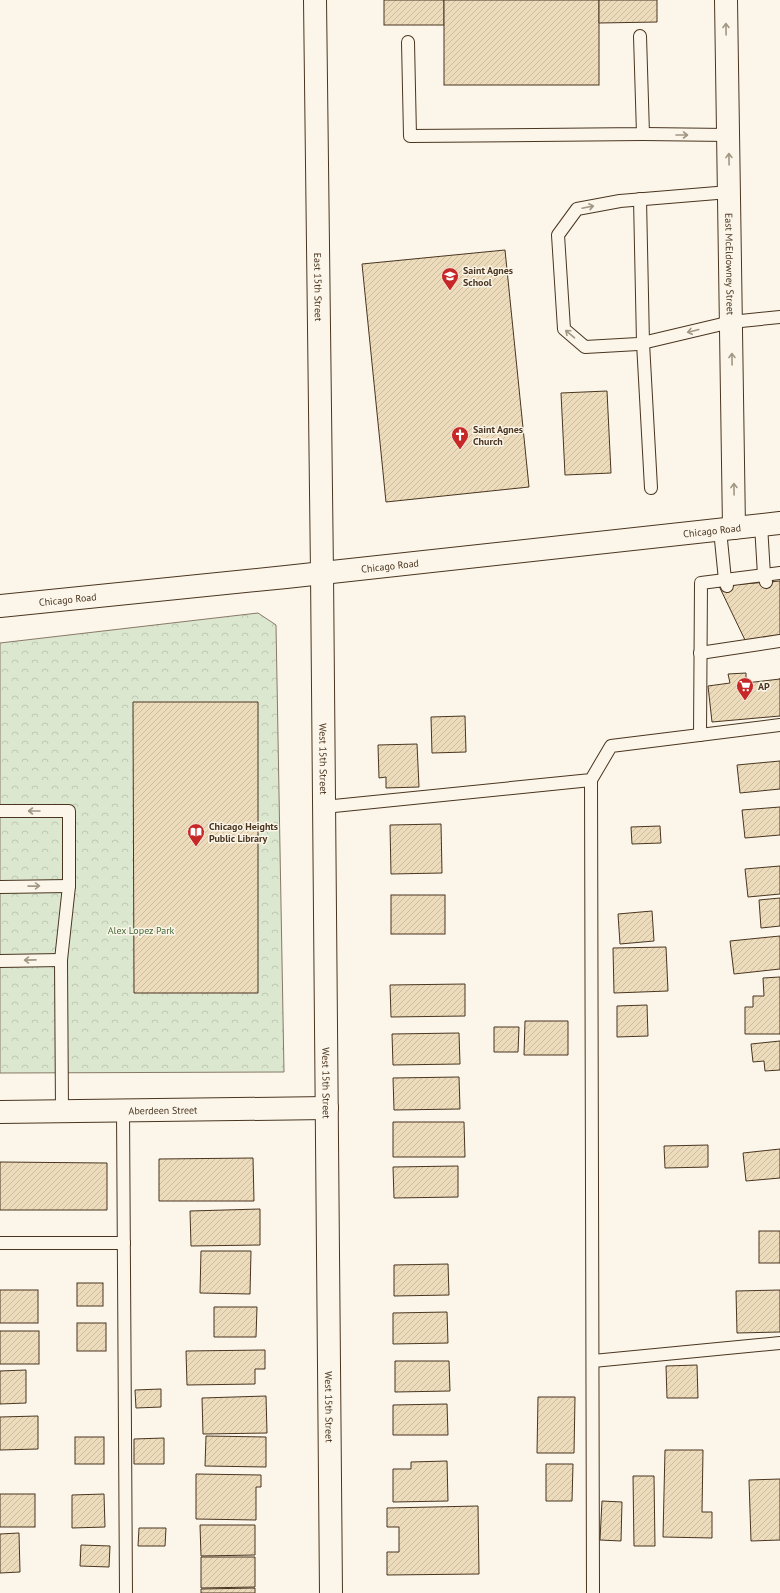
<svg xmlns="http://www.w3.org/2000/svg" width="780" height="1593" font-family="'PT Sans',sans-serif">
	<style>
		.park { fill: url(#park-crowns); stroke: #887966 }
		.building { fill: url(#building-hatch); stroke: #4a3520 }
		.lines { fill: none; stroke-linecap: round; stroke-linejoin: round }
		.service-casing { stroke: #4a3520; stroke-width: 14 }
		.minor-casing { stroke: #4a3520; stroke-width: 24 }
		.primary-casing { stroke: #4a3520; stroke-width: 24 }
		.service { stroke: #fbf6e9; stroke-width: 12 }
		.minor { stroke: #fbf6e9; stroke-width: 22 }
		.primary { stroke: #fbf6e9; stroke-width: 22 }
		.oneway { stroke: #a29684 }
		.labels { text-anchor: middle; stroke-width: 3; stroke-linejoin: round; paint-order: stroke }
		.street-label { font-size: 10px; fill: #4a3520; stroke: #fbf6e9 }
		.poi-label { font-size: 10px; font-weight: bold; fill: #4a3520; stroke: #fbf6e9; text-anchor: start }
		.park-label { font-size: 10px; fill: #436837; stroke: #fbf6e9 }
	</style>
	<defs>
		<pattern id="park-crowns" width="20" height="18" patternUnits="userSpaceOnUse"><rect width="20" height="18" fill="#dce7d0"/><path d="M2 6a3 3 0 1 1 6 0M12 15a3 3 0 1 1 6 0" fill="none" stroke="#bec7b2"/></pattern>
		<pattern id="building-hatch" width="6" height="6" patternUnits="userSpaceOnUse"><rect width="6" height="6" fill="#ecdcbc"/><path d="M-1 1l2-2M0 6l6-6M5 7l2-2" fill="none" stroke="#ccbda1"/></pattern>
	</defs>
	<rect width="100%" height="100%" fill="#fbf6e9"/>
	<path class="park" d="M258,613L276,625L284,1072L0,1073V643Z"/>
	<g class="building">
		<rect x="384" y="0" width="60" height="25"/>
		<rect x="444" y="0" width="155" height="85"/>
		<path d="M599,0H657V22L599,23Z"/>
		<path d="M505,250L529,487L386,502L362,264Z"/>
		<path d="M607,391L611,473L565,475L561,393Z"/>
		<path d="M780,581V635L745,640L719,586Z"/>
		<path d="M746,673V683L780,679V678V716L712,722L708,686L730,683L728,674Z"/>
		<path d="M133,702H258V993H134Z"/>
		<path d="M465,716L466,752L432,753L431,717Z"/>
		<path d="M417,744L419,787L386,788V777L379,778L378,745Z"/>
		<path d="M780,761V789L740,793L737,765Z"/>
		<path d="M780,807V835L745,838L742,810Z"/>
		<path d="M441,824L442,873L391,874L390,825Z"/>
		<path d="M660,826L661,843L632,844L631,827Z"/>
		<path d="M780,866V894L748,897L745,869Z"/>
		<rect x="391" y="895" width="54" height="39"/>
		<path d="M780,898V926L761,928L759,900Z"/>
		<path d="M652,911L654,941L620,944L618,914Z"/>
		<path d="M780,936V969L734,974L730,941Z"/>
		<path d="M666,947L668,991L614,993L613,948Z"/>
		<path d="M780,977V1034H745V1007H753V996H764L763,978Z"/>
		<path d="M465,984V1016L391,1017L390,985Z"/>
		<path d="M647,1005L648,1036L617,1037V1006Z"/>
		<path d="M525,1021H568V1055H524Z"/>
		<path d="M494,1027H519L518,1052H494Z"/>
		<path d="M459,1033L460,1064L393,1065L392,1034Z"/>
		<path d="M780,1041V1070L765,1071L764,1061L753,1062L751,1044Z"/>
		<path d="M459,1077L460,1109L394,1110L393,1078Z"/>
		<path d="M393,1122H464L465,1157H393Z"/>
		<path d="M708,1145V1167L665,1168L664,1146Z"/>
		<path d="M780,1149V1178L746,1181L743,1153Z"/>
		<path d="M253,1158L254,1201H159V1159Z"/>
		<path d="M0,1162L107,1163V1210H0Z"/>
		<path d="M458,1166V1197L394,1198L393,1167Z"/>
		<path d="M260,1209V1245L191,1246L190,1211Z"/>
		<rect x="759" y="1231" width="21" height="32"/>
		<path d="M201,1251H251L250,1294L200,1293Z"/>
		<path d="M448,1264L449,1295L394,1296V1265Z"/>
		<rect x="77" y="1283" width="26" height="23"/>
		<rect x="0" y="1290" width="38" height="33"/>
		<path d="M780,1290V1332L737,1333L736,1291Z"/>
		<path d="M214,1307H257L256,1337H214Z"/>
		<path d="M447,1312L448,1343L393,1344V1313Z"/>
		<rect x="77" y="1323" width="29" height="28"/>
		<rect x="0" y="1331" width="39" height="33"/>
		<path d="M265,1350V1369H255V1384L187,1385L186,1351Z"/>
		<path d="M395,1361H449L450,1391L395,1392Z"/>
		<path d="M697,1365L698,1398H667L666,1366Z"/>
		<path d="M26,1370V1403L0,1404V1371Z"/>
		<path d="M161,1389V1407L136,1408L135,1390Z"/>
		<path d="M266,1396L267,1433L203,1434L202,1398Z"/>
		<path d="M538,1397H575L574,1453H537Z"/>
		<path d="M447,1404L448,1435H393V1405Z"/>
		<path d="M38,1416V1449L0,1450V1417Z"/>
		<path d="M206,1436L266,1437V1467L205,1466Z"/>
		<rect x="75" y="1437" width="29" height="27"/>
		<path d="M164,1438V1464H134V1439Z"/>
		<path d="M665,1450H703L702,1512H712V1538L663,1537Z"/>
		<path d="M447,1461L448,1501L393,1502V1469H411V1462Z"/>
		<path d="M546,1464H573L572,1501H546Z"/>
		<path d="M196,1474L261,1475V1487H256V1520L196,1519Z"/>
		<path d="M633,1476H654L655,1546H634Z"/>
		<path d="M780,1479V1540L751,1541L749,1480Z"/>
		<rect x="0" y="1494" width="35" height="33"/>
		<path d="M104,1494L105,1527L72,1528V1495Z"/>
		<path d="M602,1501L622,1502L621,1541L600,1540Z"/>
		<path d="M478,1506L479,1574L387,1575V1552H399V1527H387V1508Z"/>
		<path d="M200,1525H255V1555L201,1556Z"/>
		<path d="M139,1528H166L165,1546H138Z"/>
		<path d="M19,1533L20,1572L0,1573V1534Z"/>
		<path d="M81,1545L110,1546L109,1567L80,1566Z"/>
		<path d="M201,1557H255V1587L201,1588Z"/>
		<path d="M255,1588V1593H201V1589Z"/>
	</g>
	<g class="lines">
		<g class="service-casing">
			<g id="service">
				<path d="M408,42L410,136L643,134L640,36"/>
				<path d="M643,134L728,135"/>
				<path d="M729,192L620,201L577,209L558,235L564,329L585,347L638,344L731,322L780,317"/>
				<path d="M640,199L643,343L651,488"/>
				<path d="M761,525L764,575L766,582"/>
				<path d="M720,530L725,580L727,586"/>
				<path d="M700,653L780,641"/>
				<path d="M700,735L701,583L780,573"/>
				<path d="M591,780L593,1593"/>
				<path d="M324,807L591,780L611,746L780,725"/>
				<path d="M0,811H69V886L61,960L62,1111"/>
				<path d="M0,887L69,886"/>
				<path d="M0,961L61,960"/>
				<path d="M123,1110L126,1593"/>
				<path d="M0,1243H124"/>
				<path d="M593,1361L780,1343"/>
			</g>
		</g>
		<g class="minor-casing">
			<g id="minor">
				<path id="s1" d="M315,0L322,573L331,1593"/>
				<path id="s2" d="M726,0L734,528"/>
				<path id="s3" d="M0,1112L327,1108"/>
			</g>
		</g>
		<g class="primary-casing">
			<g id="primary">
				<path id="s4" d="M0,606L286,577L780,523"/>
			</g>
		</g>
		<use href="#service" class="service"/>
		<use href="#minor" class="minor"/>
		<use href="#primary" class="primary"/>
	</g>
	<defs><path id="oneway-shaft" d="M-6 0H5M1.5-3L5.5 0L1.5 3" fill="none" stroke-width="1.6" stroke-linecap="round" stroke-linejoin="round"/></defs>
	<g class="oneway">
		<use href="#oneway-shaft" transform="translate(726 29) rotate(-91)"/>
		<use href="#oneway-shaft" transform="translate(682 135)"/>
		<use href="#oneway-shaft" transform="translate(729 159) rotate(-91)"/>
		<use href="#oneway-shaft" transform="translate(588 207) rotate(-12)"/>
		<use href="#oneway-shaft" transform="translate(693 331) rotate(166)"/>
		<use href="#oneway-shaft" transform="translate(570 334) rotate(-140)"/>
		<use href="#oneway-shaft" transform="translate(732 359) rotate(-91)"/>
		<use href="#oneway-shaft" transform="translate(734 489) rotate(-91)"/>
		<use href="#oneway-shaft" transform="translate(34 811) rotate(180)"/>
		<use href="#oneway-shaft" transform="translate(34 886) rotate(-1)"/>
		<use href="#oneway-shaft" transform="translate(30 960) rotate(179)"/>
	</g>
	<defs>
		<g id="school-pin" transform="scale(0.9)"><path d="M0 17L-7.5 6A9.5 9.5 0 1 1 7.5 6Z" fill="#c62828" stroke="#fbf6e9"/><path d="M0-5L7-2L0 1L-7-2ZM-4 1L0 2.5L4 1V4Q0 6-4 4Z" fill="#fff"/></g>
		<g id="church-pin" transform="scale(0.9)"><path d="M0 17L-7.5 6A9.5 9.5 0 1 1 7.5 6Z" fill="#c62828" stroke="#fbf6e9"/><path d="M-1.2-6h2.4v3.5h3.3v2.4h-3.3V6h-2.4V-.1h-3.3v-2.4h3.3Z" fill="#fff"/></g>
		<g id="supermarket-pin" transform="scale(0.9)"><path d="M0 17L-7.5 6A9.5 9.5 0 1 1 7.5 6Z" fill="#c62828" stroke="#fbf6e9"/><path d="M-6-5.5h2.5l.6 2H6L4.5 2H-2.5L-4.4-4H-6ZM-1.5 3.2a1.3 1.3 0 1 0 .1 0ZM3 3.2a1.3 1.3 0 1 0 .1 0Z" fill="#fff"/></g>
		<g id="library-pin" transform="scale(0.9)"><path d="M0 17L-7.5 6A9.5 9.5 0 1 1 7.5 6Z" fill="#c62828" stroke="#fbf6e9"/><path d="M-6-4Q-3-5.5-.7-3.5V5Q-3 3-6 4ZM6-4Q3-5.5 .7-3.5V5Q3 3 6 4Z" fill="#fff"/></g>
	</defs>
	<g fill-rule="evenodd">
		<use href="#school-pin" x="450" y="276"/>
		<use href="#church-pin" x="460" y="435"/>
		<use href="#supermarket-pin" x="745" y="686"/>
		<use href="#library-pin" x="196" y="832"/>
	</g>
	<g class="labels">
		<g class="street-label">
			<text dy="4" stroke="none"><textPath href="#s2" startOffset="264">East McEldowney Street</textPath></text>
			<text dy="4" stroke="none"><textPath href="#s1" startOffset="287">East 15th Street</textPath></text>
			<text dy="4" stroke="none"><textPath href="#s4" startOffset="716">Chicago Road</textPath></text>
			<text dy="4" stroke="none"><textPath href="#s4" startOffset="392">Chicago Road</textPath></text>
			<text dy="4" stroke="none"><textPath href="#s4" startOffset="68">Chicago Road</textPath></text>
			<text dy="4" stroke="none"><textPath href="#s1" startOffset="759">West 15th Street</textPath></text>
			<text dy="4" stroke="none"><textPath href="#s1" startOffset="1083">West 15th Street</textPath></text>
			<text dy="4" stroke="none"><textPath href="#s3" startOffset="163">Aberdeen Street</textPath></text>
			<text dy="4" stroke="none"><textPath href="#s1" startOffset="1407">West 15th Street</textPath></text>
		</g>
		<g class="poi-label">
			<text x="463" y="274">Saint Agnes<tspan x="463" dy="12">School</tspan></text>
			<text x="473" y="433">Saint Agnes<tspan x="473" dy="12">Church</tspan></text>
			<text x="758" y="690">AP</text>
			<text x="209" y="830">Chicago Heights<tspan x="209" dy="12">Public Library</tspan></text>
		</g>
		<g class="park-label">
			<text x="141" y="934">Alex Lopez Park</text>
		</g>
	</g>
</svg>
